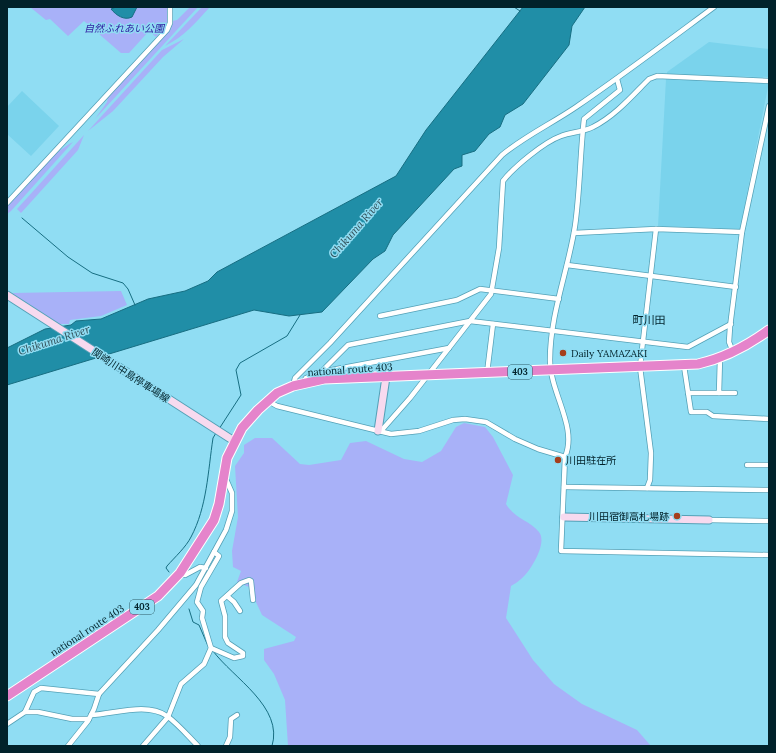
<svg xmlns="http://www.w3.org/2000/svg" width="776" height="753" font-family="Lora,'Noto Sans JP',serif">
	<style>
		.built { fill: #7ad3ec }
		.green { fill: #a8b1f8 }
		.water { fill: #208ea7; stroke: #176e82 }
		.lines { fill: none; stroke-linecap: round; stroke-linejoin: round }
		.stream { stroke: #176e82; stroke-width: 1 }
		.street-casing { stroke: #54a1b7; stroke-width: 6 }
		.secondary-casing { stroke: #54a1b7; stroke-width: 9 }
		.highway-casing { stroke: #fff; stroke-width: 11 }
		.street { stroke: #fff; stroke-width: 4.5 }
		.secondary { stroke: #f7daef; stroke-width: 7 }
		.highway { stroke: #e584cb; stroke-width: 9 }
		.poi-dot { fill: #a53e1c; stroke: #90ddf3; stroke-width: 1.5 }
		.labels { text-anchor: middle; stroke-width: 3; stroke-linejoin: round; paint-order: stroke }
		.shield { fill: #90ddf3; stroke: #2c5a66; stroke-width: 1 }
		.shield-label { font-size: 9px; font-weight: bold; fill: #01222a }
		.park-label { font-size: 10px; font-style: italic; fill: #311ba1; stroke: #90ddf3 }
		.poi-label { font-size: 10px; fill: #01222a; stroke: #90ddf3; text-anchor: start }
		.street-label { font-size: 10px; fill: #01222a; stroke: #90ddf3 }
		.water-label { font-size: 11px; font-style: italic; fill: #32515a; stroke: #90ddf3 }
		.neighbourhood-label { font-size: 11px; fill: #01222a; stroke: #90ddf3 }
	</style>
	<rect width="100%" height="100%" fill="#90ddf3"/>
	<g class="built">
		<path d="M709,42L769,49V77L667,75V72Z"/>
		<path d="M666,79L769,82L740,229L658,226Z"/>
		<path d="M22,91L59,126L31,156L7,134V107Z"/>
	</g>
	<g class="green">
		<path d="M30,7H167V22L156,37L149,31L129,53H121L84,21L68,36L50,19L46,20Z"/>
		<path d="M190,7H198L95,119L107,102L108,97L171,29L172,21L177,20Z"/>
		<path d="M202,7H210C195,23 185,36 165,46Z"/>
		<path d="M184,39L163,57L113,111L88,131L162,50Z"/>
		<path d="M84,135L78,150L21,213L17,209Z"/>
		<path d="M73,142L11,211L7,214V209L9,210L7,207C24,187 51,153 73,142Z"/>
		<path d="M121,291L127,305L101,316L70,320L69,324H59L12,293Z"/>
		<path d="M464,423L485,427L493,437L513,475L506,504C515,519 529,520 539,532C548,543 530,572 521,579C518,582 514,584 511,586L506,618L533,660L554,684L582,704L637,730L651,746H288L285,700L274,674L264,660V649L294,641L296,637L262,615L249,587L237,582L241,571L233,567L232,551L238,517L235,466L244,453V445L255,438H272L300,464L309,465L341,460L350,443L366,441L404,459L422,462L441,451L456,427Z"/>
	</g>
	<g class="water">
		<path d="M116,7H137L132,17C124,21 116,15 111,9Z"/>
		<path d="M523,7H585L572,26L569,45L523,104L505,115L500,127L489,134L475,151L462,155V166L454,169L393,235L385,251L373,259L322,312L289,316L254,310L7,385V348L45,329L71,325L76,321L101,319L148,299L185,291L208,281L217,272L396,176L426,130Z"/>
	</g>
	<g class="lines">
		<g class="stream">
			<path d="M514,7L520,11"/>
			<path d="M22,218L68,257L92,273L123,283L128,289L135,305"/>
			<path d="M219,429L241,395L236,370L240,363L287,336L300,315"/>
			<path d="M169,572L166,568L167,566C175,557 186,547 191,537C207,507 208,471 213,438L216,433"/>
			<path d="M189,609L193,622L199,625L208,646"/>
			<path d="M213,651C233,678 284,707 272,746"/>
		</g>
		<g class="street-casing">
			<g id="street">
				<path d="M617,79L620,90L584,119C580,155 580,191 575,226C568,271 550,314 550,360C550,393 578,427 565,457L561,551L769,555"/>
				<path d="M7,203L167,30L170,23V7"/>
				<path d="M574,233L656,229L742,232"/>
				<path d="M567,265L736,287"/>
				<path d="M380,316L457,300L480,289L559,299"/>
				<path d="M733,352L729,342L730,327L742,232L769,106"/>
				<path d="M684,366L691,412H707L713,416L769,419"/>
				<path d="M321,372L449,348"/>
				<path d="M487,373L493,324"/>
				<path d="M303,383L306,378L321,372L348,345L470,321L688,347L731,324"/>
				<path d="M293,386L295,378L330,343L502,155C525,136 551,124 576,107C623,75 668,41 714,7"/>
				<path d="M688,393H735"/>
				<path d="M719,393L720,358"/>
				<path d="M268,401L277,406L391,434L419,431L453,420L465,419L486,422L515,439L538,449L565,457"/>
				<path d="M381,431L410,398L491,294L499,248L503,181C514,167 544,142 561,136C571,132 584,132 593,127C615,116 632,96 649,79L657,76L769,81"/>
				<path d="M747,465H769"/>
				<path d="M564,487L769,490"/>
				<path d="M647,488L650,480L651,453L640,367L656,229"/>
				<path d="M709,520L769,521"/>
				<path d="M180,573L185,575L200,567L206,568"/>
				<path d="M227,596L234,602L240,611"/>
				<path d="M211,648L234,658L243,656V653L228,643L225,637V616L221,601L241,583L249,580L251,581L253,600"/>
				<path d="M25,712H38L72,719H89"/>
				<path d="M91,715C115,714 146,702 167,716C178,724 188,736 198,746"/>
				<path d="M7,724L25,712L34,692L41,688L99,694"/>
				<path d="M68,746L88,721L94,709L99,694L158,630L196,585L226,530L232,511V493L225,477"/>
				<path d="M143,746L168,717L181,684L204,664L211,648L202,618L203,611L197,602L201,587L219,556L214,552"/>
				<path d="M226,746L230,737L231,719L237,715"/>
			</g>
		</g>
		<g class="secondary-casing">
			<g id="secondary">
				<path d="M7,295L234,441"/>
				<path d="M378,431L386,377"/>
				<path d="M564,517L709,520"/>
			</g>
		</g>
		<g class="highway-casing">
			<path id="highway" d="M7,696L158,596L180,573L214,520L219,504L227,458L242,428L258,410L277,393L293,386L324,379L698,364C725,358 747,346 769,330"/>
		</g>
		<use href="#street" class="street"/>
		<use href="#secondary" class="secondary"/>
		<use href="#highway" class="highway"/>
	</g>
	<g class="poi-dot">
		<circle cx="563" cy="353" r="4"/>
		<circle cx="558" cy="460" r="4"/>
		<circle cx="677" cy="516" r="4"/>
	</g>
	<g class="labels">
		<g class="shield">
			<rect x="508" y="365" width="24" height="14" rx="3"/>
			<rect x="130" y="600" width="24" height="14" rx="3"/>
		</g>
		<g class="shield-label">
			<text x="520" y="375">403</text>
			<text x="142" y="610">403</text>
		</g>
		<g class="park-label">
			<text x="124" y="32">自然ふれあい公園</text>
		</g>
		<g class="poi-label">
			<text x="571" y="357">Daily YAMAZAKI</text>
			<text x="566" y="464">川田駐在所</text>
			<text x="669" y="520" text-anchor="end">川田宿御高札場跡</text>
		</g>
		<g class="street-label">
			<text transform="translate(350 369) rotate(-4)" y="4">national route 403</text>
			<text transform="translate(131 375) rotate(33)" y="4">関崎川中島停車場線</text>
			<text transform="translate(87 630) rotate(-33)" y="4">national route 403</text>
		</g>
		<g class="water-label">
			<text transform="translate(356 228) rotate(-49)" y="4">Chikuma River</text>
			<text transform="translate(54 340) rotate(-18)" y="4">Chikuma River</text>
		</g>
		<g class="neighbourhood-label">
			<text x="649" y="324">町川田</text>
		</g>
	</g>
	<rect width="776" height="753" fill="none" stroke="#01222a" stroke-width="16"/>
</svg>
